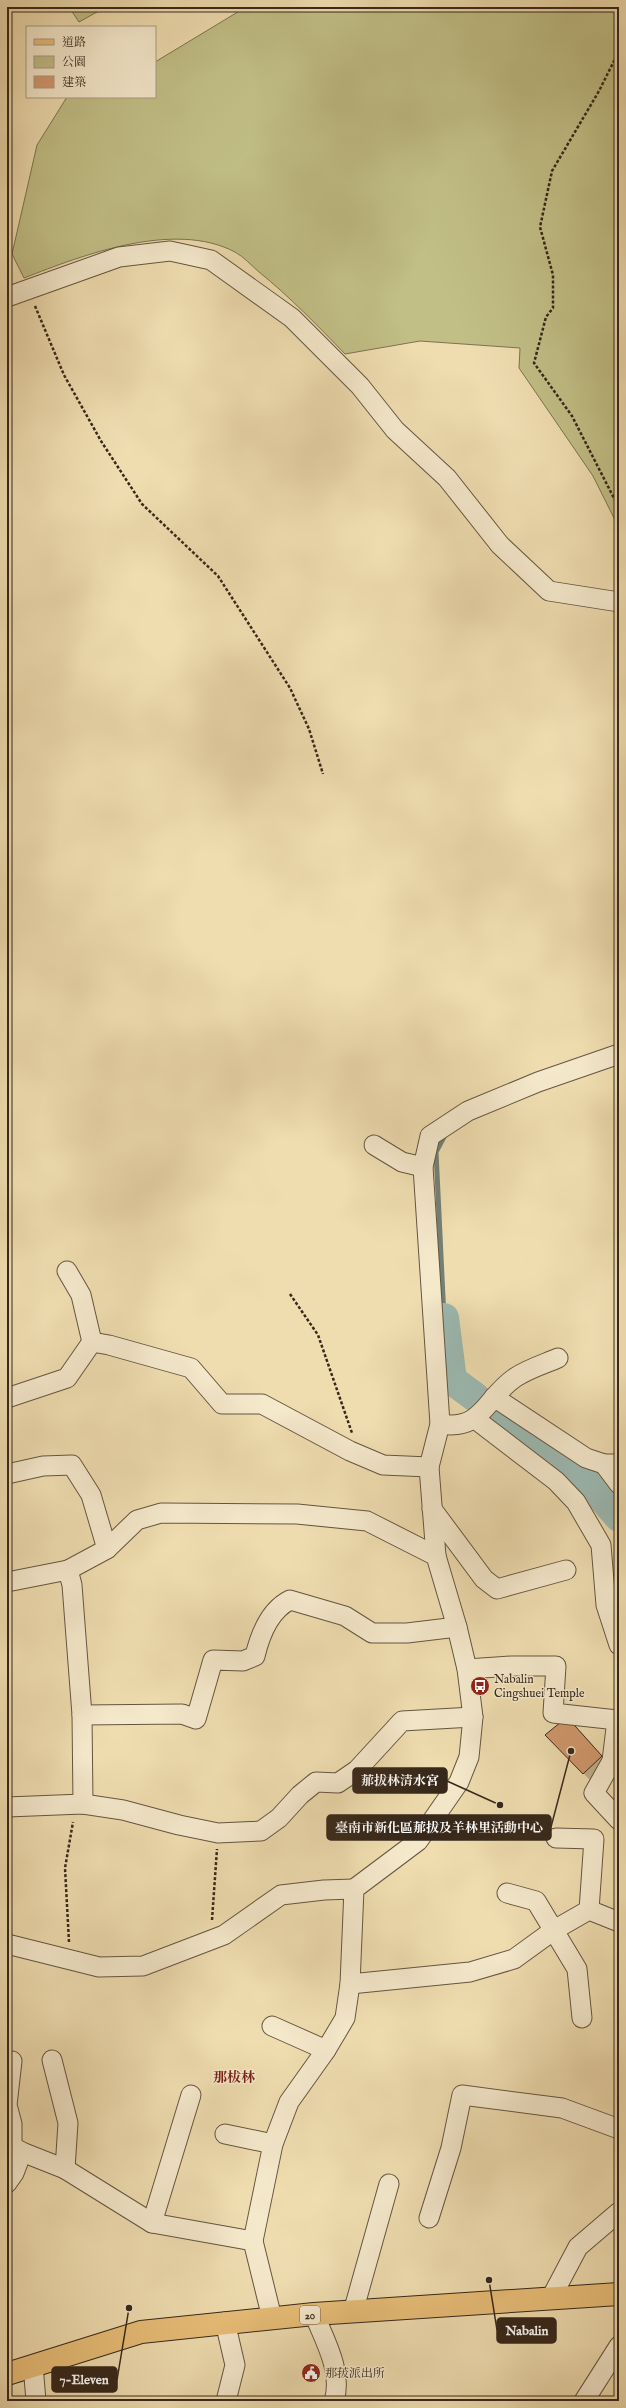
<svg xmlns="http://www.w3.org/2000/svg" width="626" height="2408" font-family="'IM FELL English','Noto Serif TC',serif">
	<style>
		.green { fill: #c1bf86; stroke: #7c7450 }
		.shadow { fill: #0003 }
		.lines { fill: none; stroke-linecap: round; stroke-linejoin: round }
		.stream { stroke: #748076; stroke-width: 5 }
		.river { stroke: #9cbab3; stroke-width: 30 }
		.building { fill: #d3996e; stroke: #37281b }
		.minor-casing { stroke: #655540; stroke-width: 21 }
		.major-casing { stroke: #37281b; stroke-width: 24 }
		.path { stroke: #37281b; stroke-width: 2.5; stroke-dasharray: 3 2; stroke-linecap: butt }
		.minor { stroke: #f5e9cc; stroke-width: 19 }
		.major { stroke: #e8be78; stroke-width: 22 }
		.labels { text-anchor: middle; stroke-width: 3; stroke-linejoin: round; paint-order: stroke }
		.shield { fill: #f5e9cc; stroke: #706250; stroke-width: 1 }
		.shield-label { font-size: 11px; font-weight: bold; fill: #37281b }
		.poi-label { font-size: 12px; fill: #37281b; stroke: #f5e9cc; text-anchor: start }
		.quarter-label { font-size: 14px; font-weight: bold; fill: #7a1f14; stroke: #f5e9cc }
		.leader { fill: none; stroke: #37281b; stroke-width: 1.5 }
		.callout-dot { fill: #37281b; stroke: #f5e9cc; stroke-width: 1.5 }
		.callout { fill: #37281b; stroke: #37281b; stroke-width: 1.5 }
		.callout-label { font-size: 13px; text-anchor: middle; font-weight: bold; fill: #fff }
	</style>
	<rect width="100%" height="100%" fill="#efddb0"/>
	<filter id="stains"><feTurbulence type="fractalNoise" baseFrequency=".005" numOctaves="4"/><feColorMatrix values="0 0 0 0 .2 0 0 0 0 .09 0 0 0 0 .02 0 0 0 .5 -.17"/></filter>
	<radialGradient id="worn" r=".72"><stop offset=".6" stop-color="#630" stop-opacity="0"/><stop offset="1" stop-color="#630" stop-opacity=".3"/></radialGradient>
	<g class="green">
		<path d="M69,7H106L79,22Z"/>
		<path d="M246,7H619V528L593,476L519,368L520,348L420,341L345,354C317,325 290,297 259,272C252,266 244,257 235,252C174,220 83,255 24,278L12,254L37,145L67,97H155V62Z"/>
	</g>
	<path class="shadow" d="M578,1729L613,1768L594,1784L583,1773Z"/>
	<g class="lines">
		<path class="stream" d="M444,1318L436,1152L446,1133"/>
		<g class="river">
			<path d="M444,1318L452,1380L475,1397"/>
			<path d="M498,1414L585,1478L619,1517"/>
		</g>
	</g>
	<path class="building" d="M567,1717L602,1756L583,1774L545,1735Z"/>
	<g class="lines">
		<g class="minor-casing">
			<g id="minor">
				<path d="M7,297L119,257L170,251L211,260L292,318L360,386L395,430L447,478L500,545L549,591L619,602"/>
				<path d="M374,1145L402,1162L423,1167"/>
				<path d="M67,1271L81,1295L92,1342"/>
				<path d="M494,1397L586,1458L604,1464H619"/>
				<path d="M7,1398L67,1378L92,1342L109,1345L191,1368L222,1404H262L350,1451L383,1465L429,1467"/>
				<path d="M475,1419L556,1481L576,1502L601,1545L606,1605L619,1645"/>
				<path d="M440,1424C484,1431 485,1397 516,1377C528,1369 544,1364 558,1358"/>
				<path d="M604,1464L619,1484"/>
				<path d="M7,1474L43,1466L72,1465L91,1495L107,1549"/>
				<path d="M432,1509L484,1579L497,1589L566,1570"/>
				<path d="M436,1556L429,1467L440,1424L423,1167L430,1136L468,1111L538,1082L619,1054"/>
				<path d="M68,1570L72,1585L82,1715L83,1804"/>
				<path d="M7,1582L68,1570L107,1549L137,1520L161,1513L297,1514L367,1521L436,1556L457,1627L467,1669L473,1717L469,1757L459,1782L418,1841L354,1889L350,1984L345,2018L326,2050L289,2102L273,2144L253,2241L272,2318"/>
				<path d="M467,1669L512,1666H556L553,1713L617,1720L612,1761L594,1793L619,1820"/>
				<path d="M82,1715L182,1714L196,1719L213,1660L243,1661L255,1656C260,1635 270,1610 290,1600L345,1616L372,1633H407L457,1627"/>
				<path d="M7,1807L83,1804L123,1810L179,1825L218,1833L261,1831L279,1818L300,1795L316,1782L338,1783L357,1770L402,1721L473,1717"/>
				<path d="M556,1838L594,1839L589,1910"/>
				<path d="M507,1893L536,1901L577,1969L582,2018"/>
				<path d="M7,1944L99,1967L143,1966L224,1935L281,1895L324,1890L354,1889"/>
				<path d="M350,1984L470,1972L514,1959L554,1930L589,1910L619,1922"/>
				<path d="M272,2026L326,2050"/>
				<path d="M52,2060L68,2123L65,2169"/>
				<path d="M225,2134L273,2144"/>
				<path d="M7,2144L22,2152L65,2169L152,2223L253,2241"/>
				<path d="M12,2147V2124L7,2105L12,2061"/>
				<path d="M7,2183L14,2173L22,2152"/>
				<path d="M429,2218L451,2148L462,2095L562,2108L619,2129"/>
				<path d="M152,2223L191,2095"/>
				<path d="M551,2298L578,2247L619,2212"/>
				<path d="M353,2312L389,2184"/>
				<path d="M314,2314C325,2341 343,2372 334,2401"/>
				<path d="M225,2322L235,2365L226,2401"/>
				<path d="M33,2365L36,2401"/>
				<path d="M584,2401L619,2346"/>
			</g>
		</g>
		<g class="major-casing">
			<path id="major" d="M7,2374L141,2332L314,2314L619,2294"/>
		</g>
		<g class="path">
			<path d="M619,51L599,91L552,171L540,227L553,275V308L546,317L534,363L572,416L619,508"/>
			<path d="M35,306L64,375L101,441L142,504L218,576L290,688L309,729L323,774"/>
			<path d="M290,1294L318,1335L352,1433"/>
			<path d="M212,1920L217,1849"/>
			<path d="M69,1942L65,1868L73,1822"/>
		</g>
		<use href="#minor" class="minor"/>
		<use href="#major" class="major"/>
	</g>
	<defs>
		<g id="bus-disc" transform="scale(1)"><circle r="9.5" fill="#8f2418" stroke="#f5e9cc"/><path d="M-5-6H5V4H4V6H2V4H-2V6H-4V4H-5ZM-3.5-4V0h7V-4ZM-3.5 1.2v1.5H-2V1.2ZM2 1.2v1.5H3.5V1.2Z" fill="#fff"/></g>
		<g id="civic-disc" transform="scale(1)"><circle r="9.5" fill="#8f2418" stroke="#f5e9cc"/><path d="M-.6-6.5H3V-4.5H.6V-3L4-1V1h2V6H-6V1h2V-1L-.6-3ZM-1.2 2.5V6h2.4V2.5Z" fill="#fff"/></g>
	</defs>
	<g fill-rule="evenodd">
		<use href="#bus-disc" x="480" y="1686"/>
		<use href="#civic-disc" x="311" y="2373"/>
	</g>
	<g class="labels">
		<rect class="shield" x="300" y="2306" width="20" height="18" rx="3"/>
		<g class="shield-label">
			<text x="310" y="2319">20</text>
		</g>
		<g class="poi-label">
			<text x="494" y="1683">Nabalin<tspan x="494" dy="14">Cingshuei Temple</tspan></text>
			<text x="325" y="2377">那菝派出所</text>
		</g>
		<g class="quarter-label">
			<text x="234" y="2082">那柭林</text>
		</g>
	</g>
	<path class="leader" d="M500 1805L447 1781M571 1751L551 1827M489 2280L497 2330M129 2308L117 2380"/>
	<g class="callout-dot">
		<circle cx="500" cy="1805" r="4"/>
		<circle cx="571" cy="1751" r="4"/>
		<circle cx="489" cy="2280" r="4"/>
		<circle cx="129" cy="2308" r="4"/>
	</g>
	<g class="callout">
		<rect x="353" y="1768" width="94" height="25" rx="4"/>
		<rect x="327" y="1815" width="224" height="25" rx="4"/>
		<rect x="497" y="2318" width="59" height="25" rx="4"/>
		<rect x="52" y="2367" width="65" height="25" rx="4"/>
	</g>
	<g class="callout-label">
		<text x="400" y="1785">𦰡拔林清水宮</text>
		<text x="439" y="1832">臺南市新化區𦰡拔及羊林里活動中心</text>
		<text x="527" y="2335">Nabalin</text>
		<text x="84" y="2384">7-Eleven</text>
	</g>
	<rect width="626" height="2408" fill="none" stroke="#efddb0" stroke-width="24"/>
	<rect x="8" y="8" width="610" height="2392" fill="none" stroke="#37281b" stroke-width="2"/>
	<rect x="12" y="12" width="602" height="2384" fill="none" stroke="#37281b"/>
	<rect x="26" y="26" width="130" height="72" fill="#f5e9cc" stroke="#a99c85"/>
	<rect x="34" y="39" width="20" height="6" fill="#e8be78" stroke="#a99c85"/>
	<text x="62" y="46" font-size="12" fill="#37281b">道路</text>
	<rect x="34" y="56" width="20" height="12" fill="#c1bf86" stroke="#a99c85"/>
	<text x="62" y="66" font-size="12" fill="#37281b">公園</text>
	<rect x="34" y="76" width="20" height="12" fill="#d3996e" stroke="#a99c85"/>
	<text x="62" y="86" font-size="12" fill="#37281b">建築</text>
	<rect width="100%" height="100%" filter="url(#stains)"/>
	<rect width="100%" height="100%" fill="url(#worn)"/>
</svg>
